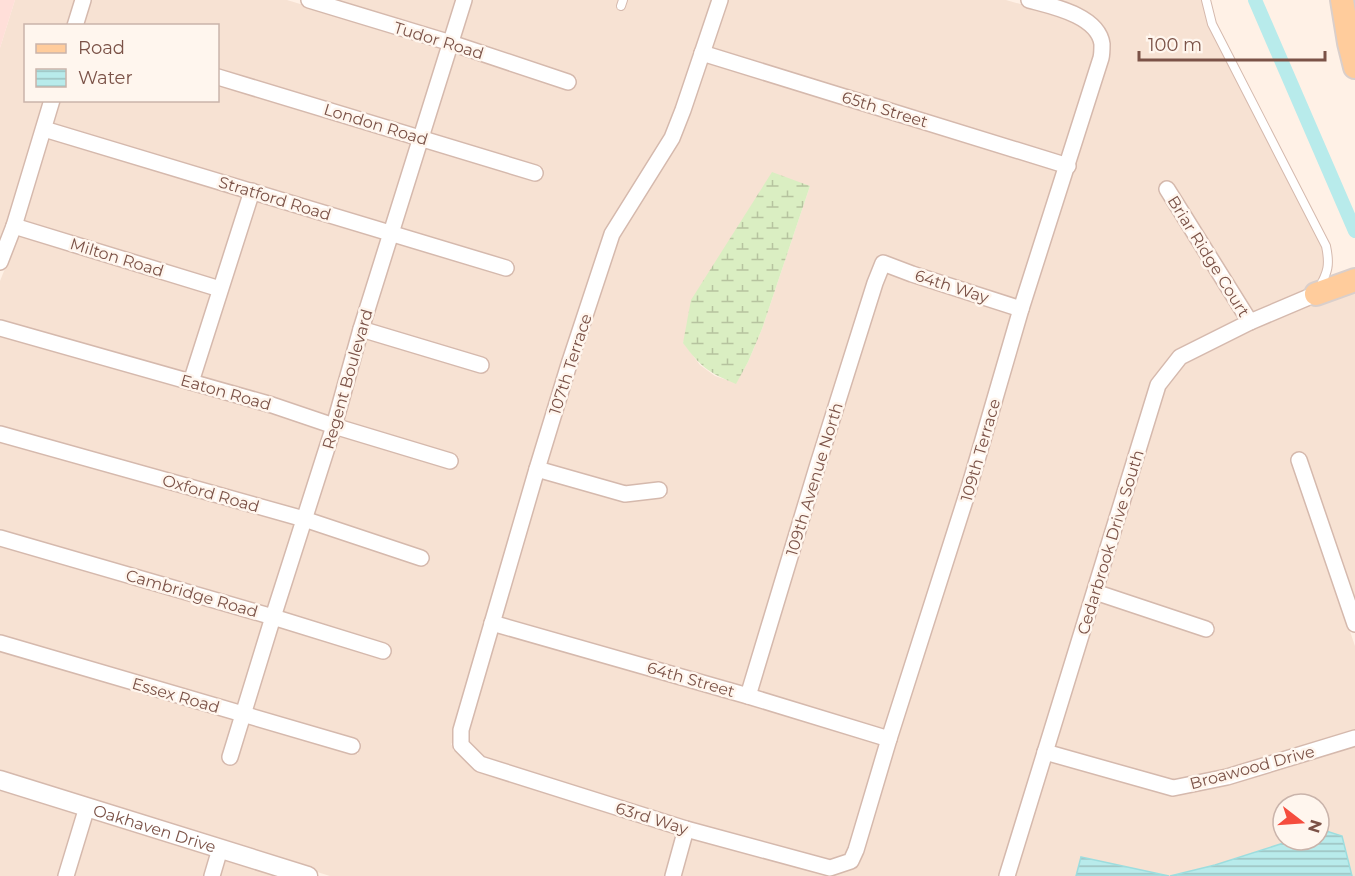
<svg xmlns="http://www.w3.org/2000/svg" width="1355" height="876" font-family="Montserrat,sans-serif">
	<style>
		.residential { fill: #f7e2d3; fill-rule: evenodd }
		.commercial { fill: #ffdfd9 }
		.wetland { fill: url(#wetland-marsh) }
		.water { fill: url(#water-rules); stroke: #9dddde; stroke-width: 1.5 }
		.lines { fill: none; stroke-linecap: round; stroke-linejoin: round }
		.canal { stroke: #b8ebeb; stroke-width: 14 }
		.service-casing { stroke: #d5b9ad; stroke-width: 10 }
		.minor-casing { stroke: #d5b9ad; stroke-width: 18 }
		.tertiary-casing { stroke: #d5b9ad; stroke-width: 21 }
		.primary-casing { stroke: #dacfcb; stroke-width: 26 }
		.service { stroke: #fff; stroke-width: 8 }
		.minor { stroke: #fff; stroke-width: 15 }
		.tertiary { stroke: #fff; stroke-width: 18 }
		.primary { stroke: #ffcc9c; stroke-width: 22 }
		.labels { text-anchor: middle; stroke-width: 5; stroke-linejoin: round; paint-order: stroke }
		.street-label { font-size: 16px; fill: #7b5247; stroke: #fff6ee }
	</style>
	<defs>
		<pattern id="wetland-marsh" width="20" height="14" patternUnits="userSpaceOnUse" patternTransform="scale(1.5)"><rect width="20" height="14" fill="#daeec2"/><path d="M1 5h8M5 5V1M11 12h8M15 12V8" fill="none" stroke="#b6c39f"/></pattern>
		<pattern id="water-rules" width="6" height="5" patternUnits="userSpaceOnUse" patternTransform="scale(1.5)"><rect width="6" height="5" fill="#b8ebeb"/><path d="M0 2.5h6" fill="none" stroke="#9bc1c0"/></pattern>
	</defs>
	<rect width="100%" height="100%" fill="#fff1e6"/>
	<g class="residential">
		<path d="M15,0H76L68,25L26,26V100L45,101L8,223L0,242V48Z"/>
		<path d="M91,0H287L442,47L416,129L218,70V26H83Z"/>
		<path d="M331,0H457L446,35Z"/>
		<path d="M472,0H712L676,108L665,135L605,232L532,461L454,728V741L451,744L453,747V750L678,833L666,876H330L0,773V650L234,719L222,761L235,765L248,723L358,754L361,742L252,710L278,625L388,659L391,647L281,613L309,528L426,566L430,554L313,515L339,434L455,469L459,457L343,422L366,337L486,373L489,361L369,325L395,241L511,276L515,264L399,229L426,146L540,181L544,169L430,133L456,52L572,90L577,78L460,40Z"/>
		<path d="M727,0H1006L1055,14L1079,24L1090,34L1094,40L1095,45L1094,56L1063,157L711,49Z"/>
		<path d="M1053,0H1206L1209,20L1330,252L1321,285L1253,314L1170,181L1158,186L1240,319L1151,382L1000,876H681L692,837L855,869L857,866L860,864L859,861L1028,311L1073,174L1108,60L1110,41L1106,31Z"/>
		<path d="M707,61L1059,170L1016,301L879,254L868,281L811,462L743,688L501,618L542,477L626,500L667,496L665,483L625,487L546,465L577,363L619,237ZM810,186L762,329L748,362L736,383L715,376L700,365L683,342Z"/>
		<path d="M218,83L412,141L386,225L52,125L60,101L218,100Z"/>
		<path d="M49,137L242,195L215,281L23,222Z"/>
		<path d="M256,199L382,237L352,333L329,417L199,378Z"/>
		<path d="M19,234L211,293L186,373L0,322V281Z"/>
		<path d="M888,271L1012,313L961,489L884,731L757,692L824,466L882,285Z"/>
		<path d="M1355,288V603L1304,453L1290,456L1355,646V731L1224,771L1173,781L1054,747L1100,601L1211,637L1215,625L1104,589L1165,388L1185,363L1254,328L1319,300Z"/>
		<path d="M0,335L270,411L325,430L299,511L0,428Z"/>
		<path d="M0,441L295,523L268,609L0,531Z"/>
		<path d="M0,544L264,621L238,706L0,637Z"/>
		<path d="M497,631L747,702L880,743L846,855L830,861L688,822L484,759L468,743V731Z"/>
		<path d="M1355,745V876H1352L1342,836L1323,830L1319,831V804H1283V840H1293L1215,865L1169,876L1081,857L1076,876H1015L1050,760L1171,794Z"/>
		<path d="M0,787L78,811L58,876H0Z"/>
		<path d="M92,815L211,853L205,876H73Z"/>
		<path d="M225,857L287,876H220Z"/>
	</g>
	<path class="commercial" d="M0,0H15L0,48Z"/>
	<path class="wetland" d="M772,172L810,186L762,329L748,362L736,384C707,372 701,367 683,343L691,300Z"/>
	<g class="water">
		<path d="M1323,830L1342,836L1352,876H1170L1215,865L1293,840H1319V831Z"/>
		<path d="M1081,857L1169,876H1076Z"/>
	</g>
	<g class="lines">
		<path class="canal" d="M1255,0L1355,231"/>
		<g class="service-casing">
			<g id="service">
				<path d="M1206,0L1212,24L1326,246C1330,265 1328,272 1319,288"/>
				<path d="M621,6L623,0"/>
			</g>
		</g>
		<g class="minor-casing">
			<g id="minor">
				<path d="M309,0L451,43L568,82"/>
				<path d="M720,0L683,110L672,138L612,234L570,361L537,469L461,730V745L480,764L686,829L830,868L851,861L856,850L889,739L968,491L1021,309L1101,58C1102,54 1102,48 1102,44C1098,15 1051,6 1029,0"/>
				<path d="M75,26L83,0"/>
				<path d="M702,53L1068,166"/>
				<path d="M218,77L535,173"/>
				<path d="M44,129L506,268"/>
				<path d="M1167,189L1250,322"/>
				<path d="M14,226L220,289"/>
				<path d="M0,262L14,226L52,100"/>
				<path d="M0,328L272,405L334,426L450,461"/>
				<path d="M361,329L481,365"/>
				<path d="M191,382L252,191"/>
				<path d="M0,434L304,519L421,558"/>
				<path d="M1299,460L1355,624"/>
				<path d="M537,469L625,494L659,490"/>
				<path d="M0,538L273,617L383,651"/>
				<path d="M1095,592L1206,629"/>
				<path d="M492,623L748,696L889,739"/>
				<path d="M0,643L352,746"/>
				<path d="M748,696L818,464L875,283L883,263L912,274L1021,309"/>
				<path d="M1045,752L1173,788L1227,777L1355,738"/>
				<path d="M230,757L273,617L334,426L361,329L464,0"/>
				<path d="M66,876L87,807"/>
				<path d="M212,876L220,849"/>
				<path d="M673,876L686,829"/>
				<path d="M1007,876L1158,385L1180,357L1250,322L1316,294"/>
			</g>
		</g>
		<g class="tertiary-casing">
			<g id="tertiary">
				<path id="s1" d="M0,780L308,876"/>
			</g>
		</g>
		<g class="primary-casing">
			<g id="primary">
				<path d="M1342,0L1349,43L1355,67"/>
				<path d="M1316,294L1355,280"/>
			</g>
		</g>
		<use href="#service" class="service"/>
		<use href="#minor" class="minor"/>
		<use href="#tertiary" class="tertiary"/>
		<use href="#primary" class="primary"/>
	</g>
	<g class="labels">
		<g class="street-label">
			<text transform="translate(439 40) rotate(17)" y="6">Tudor Road</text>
			<text transform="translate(885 109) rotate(17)" y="6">65th Street</text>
			<text transform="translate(376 124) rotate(17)" y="6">London Road</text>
			<text transform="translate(275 198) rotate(17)" y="6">Stratford Road</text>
			<text transform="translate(1209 256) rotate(58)" y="6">Briar Ridge Court</text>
			<text transform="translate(117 257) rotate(17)" y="6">Milton Road</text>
			<text transform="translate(952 286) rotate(18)" y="6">64th Way</text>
			<text transform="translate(570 364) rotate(-72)" y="6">107th Terrace</text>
			<text transform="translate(347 379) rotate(-74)" y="6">Regent Boulevard</text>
			<text transform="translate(226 392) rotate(16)" y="6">Eaton Road</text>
			<text transform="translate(980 450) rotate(-74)" y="6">109th Terrace</text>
			<text transform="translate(814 479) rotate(-73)" y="6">109th Avenue North</text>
			<text transform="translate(211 493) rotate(16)" y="6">Oxford Road</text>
			<text transform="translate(1110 542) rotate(-73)" y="6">Cedarbrook Drive South</text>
			<text transform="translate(192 593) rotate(16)" y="6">Cambridge Road</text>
			<text transform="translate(691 679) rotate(16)" y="6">64th Street</text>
			<text transform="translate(176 695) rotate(16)" y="6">Essex Road</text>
			<text transform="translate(1252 767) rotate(-15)" y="6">Broawood Drive</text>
			<text transform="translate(652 818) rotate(17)" y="6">63rd Way</text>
			<text dy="6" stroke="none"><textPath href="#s1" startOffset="162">Oakhaven Drive</textPath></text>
		</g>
	</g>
	<rect x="24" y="24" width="195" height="78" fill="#fff6ee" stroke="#cab4ab" stroke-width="1.5"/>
	<rect x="36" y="44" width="30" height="9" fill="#ffcc9c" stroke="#cab4ab" stroke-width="1.5"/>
	<text x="78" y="54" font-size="18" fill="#7b5247">Road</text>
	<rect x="36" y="69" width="30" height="18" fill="url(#water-rules)" stroke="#cab4ab" stroke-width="1.5"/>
	<text x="78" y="84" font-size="18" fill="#7b5247">Water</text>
	<g transform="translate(1301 822) rotate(107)"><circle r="28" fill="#fff6ee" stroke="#cab4ab" stroke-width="1.5"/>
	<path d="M0-4.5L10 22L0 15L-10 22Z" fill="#f54d3e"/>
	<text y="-9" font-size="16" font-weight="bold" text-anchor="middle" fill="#7b5247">N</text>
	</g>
	<path d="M1139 51v9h186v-9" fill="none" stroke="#7b5247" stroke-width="3"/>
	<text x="1148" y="51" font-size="18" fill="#7b5247" stroke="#fff6ee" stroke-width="4.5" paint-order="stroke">100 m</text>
</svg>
